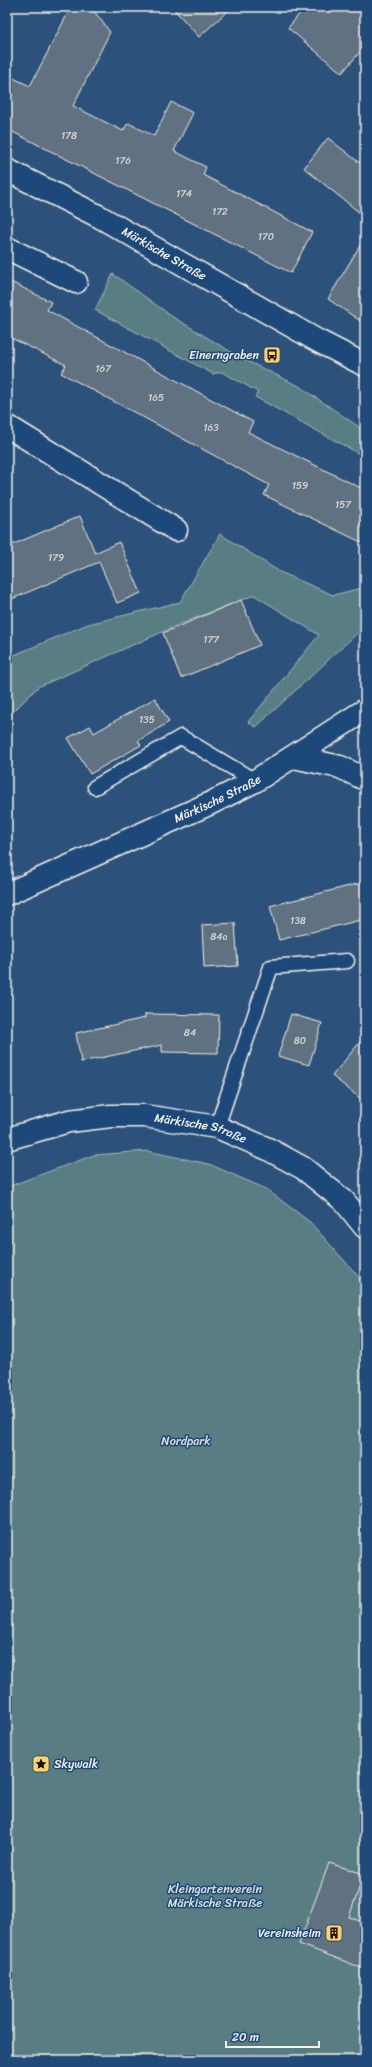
<svg xmlns="http://www.w3.org/2000/svg" width="372" height="2067" font-family="Sriracha,sans-serif">
	<style>
		.green { fill: #587e84; stroke: #a6b8b6 }
		.building { fill: #617181; stroke: #f4f1e8 }
		.lines { fill: none; stroke-linecap: round; stroke-linejoin: round }
		.service-casing { stroke: #f4f1e8; stroke-width: 17 }
		.minor-casing { stroke: #f4f1e8; stroke-width: 25 }
		.secondary-casing { stroke: #f4f1e8; stroke-width: 25 }
		.service { stroke: #1f4a7a; stroke-width: 14 }
		.minor { stroke: #1f4a7a; stroke-width: 22 }
		.secondary { stroke: #1f4a7a; stroke-width: 22 }
		.labels { text-anchor: middle; stroke-width: 3; stroke-linejoin: round; paint-order: stroke }
		.number-label { font-size: 10px; fill: #cfd1ce }
		.street-label { font-size: 12px; fill: #f4f1e8; stroke: #1f4a7a }
		.poi-label { font-size: 12px; fill: #f4f1e8; stroke: #1f4a7a; text-anchor: end }
		.park-label { font-size: 12px; fill: #dde0d9; stroke: #1f4a7a }
	</style>
	<rect width="100%" height="100%" fill="#2c527b"/>
	<filter id="ink" filterUnits="userSpaceOnUse"><feTurbulence type="fractalNoise" baseFrequency=".025" numOctaves="2"/><feDisplacementMap in="SourceGraphic" scale="8" xChannelSelector="R" yChannelSelector="G"/><feConvolveMatrix kernelMatrix="1 2 1 2 8 2 1 2 1" color-interpolation-filters="sRGB"/></filter>
	<g filter="url(#ink)">
		<g class="green">
			<path d="M113,274L173,317L243,359L299,386L365,431V457L255,397L258,392L222,372L213,374L95,310Z"/>
			<path d="M220,534L280,572L333,595L362,588L365,584V626L256,727L248,722L319,635L254,595L178,625L38,687L7,718V658L88,624L180,602Z"/>
			<path d="M147,1151L209,1164L266,1189L310,1222L358,1276L365,1291V2060H7V1187L94,1155Z"/>
		</g>
		<g class="building">
			<path d="M71,7H91L110,32L73,106L123,131L128,123L154,136L171,102L193,113L174,151L206,167L203,175L312,232L291,273L7,129V75L30,86Z"/>
			<path d="M172,7H232L199,37Z"/>
			<path d="M305,7H365V46L342,73L288,28Z"/>
			<path d="M328,138L365,167V217L304,168Z"/>
			<path d="M365,237V324L328,299Z"/>
			<path d="M7,280L51,302L47,310L253,422L248,432L365,490V544L264,495L269,485L61,373L66,365L7,336Z"/>
			<path d="M80,516L95,553L119,542L141,593L117,603L99,562L7,601V547Z"/>
			<path d="M241,600L260,645L181,678L163,633Z"/>
			<path d="M155,698L169,722L138,741L141,745L90,774L68,738L90,726L94,733Z"/>
			<path d="M365,882V919L279,940L270,906Z"/>
			<path d="M235,923L238,966L204,968L202,925Z"/>
			<path d="M145,1014L219,1015L218,1053L162,1052V1045L81,1062L76,1033L145,1018Z"/>
			<path d="M291,1014L322,1023L309,1065L278,1056Z"/>
			<path d="M365,1036V1102L332,1076Z"/>
			<path d="M329,1863L364,1874L349,1917L365,1923V1969L299,1944Z"/>
		</g>
		<g class="lines">
			<g class="service-casing">
				<g id="service">
					<path d="M95,787L181,737L255,781"/>
					<path d="M217,1127L271,967L347,961"/>
				</g>
			</g>
			<g class="minor-casing">
				<g id="minor">
					<path d="M7,248L76,282"/>
					<path d="M7,426L176,530"/>
					<path d="M294,757L340,767L365,779"/>
				</g>
			</g>
			<g class="secondary-casing">
				<g id="secondary">
					<path id="s1" d="M7,170L100,217L318,341L365,365"/>
					<path id="s2" d="M7,894L211,803L255,781L365,710"/>
					<path id="s3" d="M7,1139L69,1121L111,1116H144L217,1127L268,1149L303,1168L344,1201L365,1227"/>
				</g>
			</g>
			<use href="#service" class="service"/>
			<use href="#minor" class="minor"/>
			<use href="#secondary" class="secondary"/>
		</g>
	</g>
	<defs>
		<g id="bus-square" transform="scale(0.9)"><rect x="-9" y="-9" width="18" height="18" rx="4" fill="#ffd166" stroke="#1f4a7a"/><path d="M-5-6H5V4H4V6H2V4H-2V6H-4V4H-5ZM-3.5-4V0h7V-4ZM-3.5 1.2v1.5H-2V1.2ZM2 1.2v1.5H3.5V1.2Z" fill="#111"/></g>
		<g id="sight-square" transform="scale(0.9)"><rect x="-9" y="-9" width="18" height="18" rx="4" fill="#ffd166" stroke="#1f4a7a"/><path d="M0-6L1.8-2.2L6-1.7L2.9 1.2L3.7 5.4L0 3.3L-3.7 5.4L-2.9 1.2L-6-1.7L-1.8-2.2Z" fill="#111"/></g>
		<g id="building-square" transform="scale(0.9)"><rect x="-9" y="-9" width="18" height="18" rx="4" fill="#ffd166" stroke="#1f4a7a"/><path d="M-4-6H4V6H1V3H-1V6H-4ZM-2.5-4.3h1.7v1.8h-1.7ZM.8-4.3h1.7v1.8H.8ZM-2.5-1h1.7V.8h-1.7ZM.8-1h1.7V.8H.8Z" fill="#111"/></g>
	</defs>
	<g fill-rule="evenodd">
		<use href="#bus-square" x="272" y="355"/>
		<use href="#sight-square" x="41" y="1764"/>
		<use href="#building-square" x="334" y="1933"/>
	</g>
	<g class="labels">
		<g class="number-label">
			<text x="69" y="139">178</text>
			<text x="123" y="164">176</text>
			<text x="184" y="197">174</text>
			<text x="220" y="215">172</text>
			<text x="266" y="240">170</text>
			<text x="103" y="372">167</text>
			<text x="156" y="401">165</text>
			<text x="211" y="431">163</text>
			<text x="300" y="489">159</text>
			<text x="343" y="508">157</text>
			<text x="56" y="561">179</text>
			<text x="211" y="643">177</text>
			<text x="147" y="723">135</text>
			<text x="298" y="924">138</text>
			<text x="219" y="940">84a</text>
			<text x="190" y="1036">84</text>
			<text x="300" y="1044">80</text>
		</g>
		<g class="street-label">
			<text dy="4" stroke="none"><textPath href="#s1" startOffset="178">Märkische Straße</textPath></text>
			<text dy="4" stroke="none"><textPath href="#s2" startOffset="231">Märkische Straße</textPath></text>
			<text dy="4" stroke="none"><textPath href="#s3" startOffset="198">Märkische Straße</textPath></text>
		</g>
		<g class="poi-label">
			<text x="259" y="359">Einerngraben</text>
			<text x="54" y="1768" text-anchor="start">Skywalk</text>
			<text x="321" y="1937">Vereinsheim</text>
		</g>
		<g class="park-label">
			<text x="186" y="1445">Nordpark</text>
			<text x="215" y="1893">Kleingartenverein<tspan x="215" dy="14">Märkische Straße</tspan></text>
		</g>
	</g>
	<rect width="372" height="2067" fill="none" stroke="#1f4a7a" stroke-width="24"/>
	<rect x="12" y="12" width="348" height="2043" fill="none" stroke="#f4f1e8" stroke-width="1.5" filter="url(#ink)"/>
	<path d="M226 2041v6h93v-6" fill="none" stroke="#f4f1e8" stroke-width="2"/>
	<text x="232" y="2041" font-size="12" fill="#f4f1e8" stroke="#1f4a7a" stroke-width="3" paint-order="stroke">20 m</text>
</svg>
